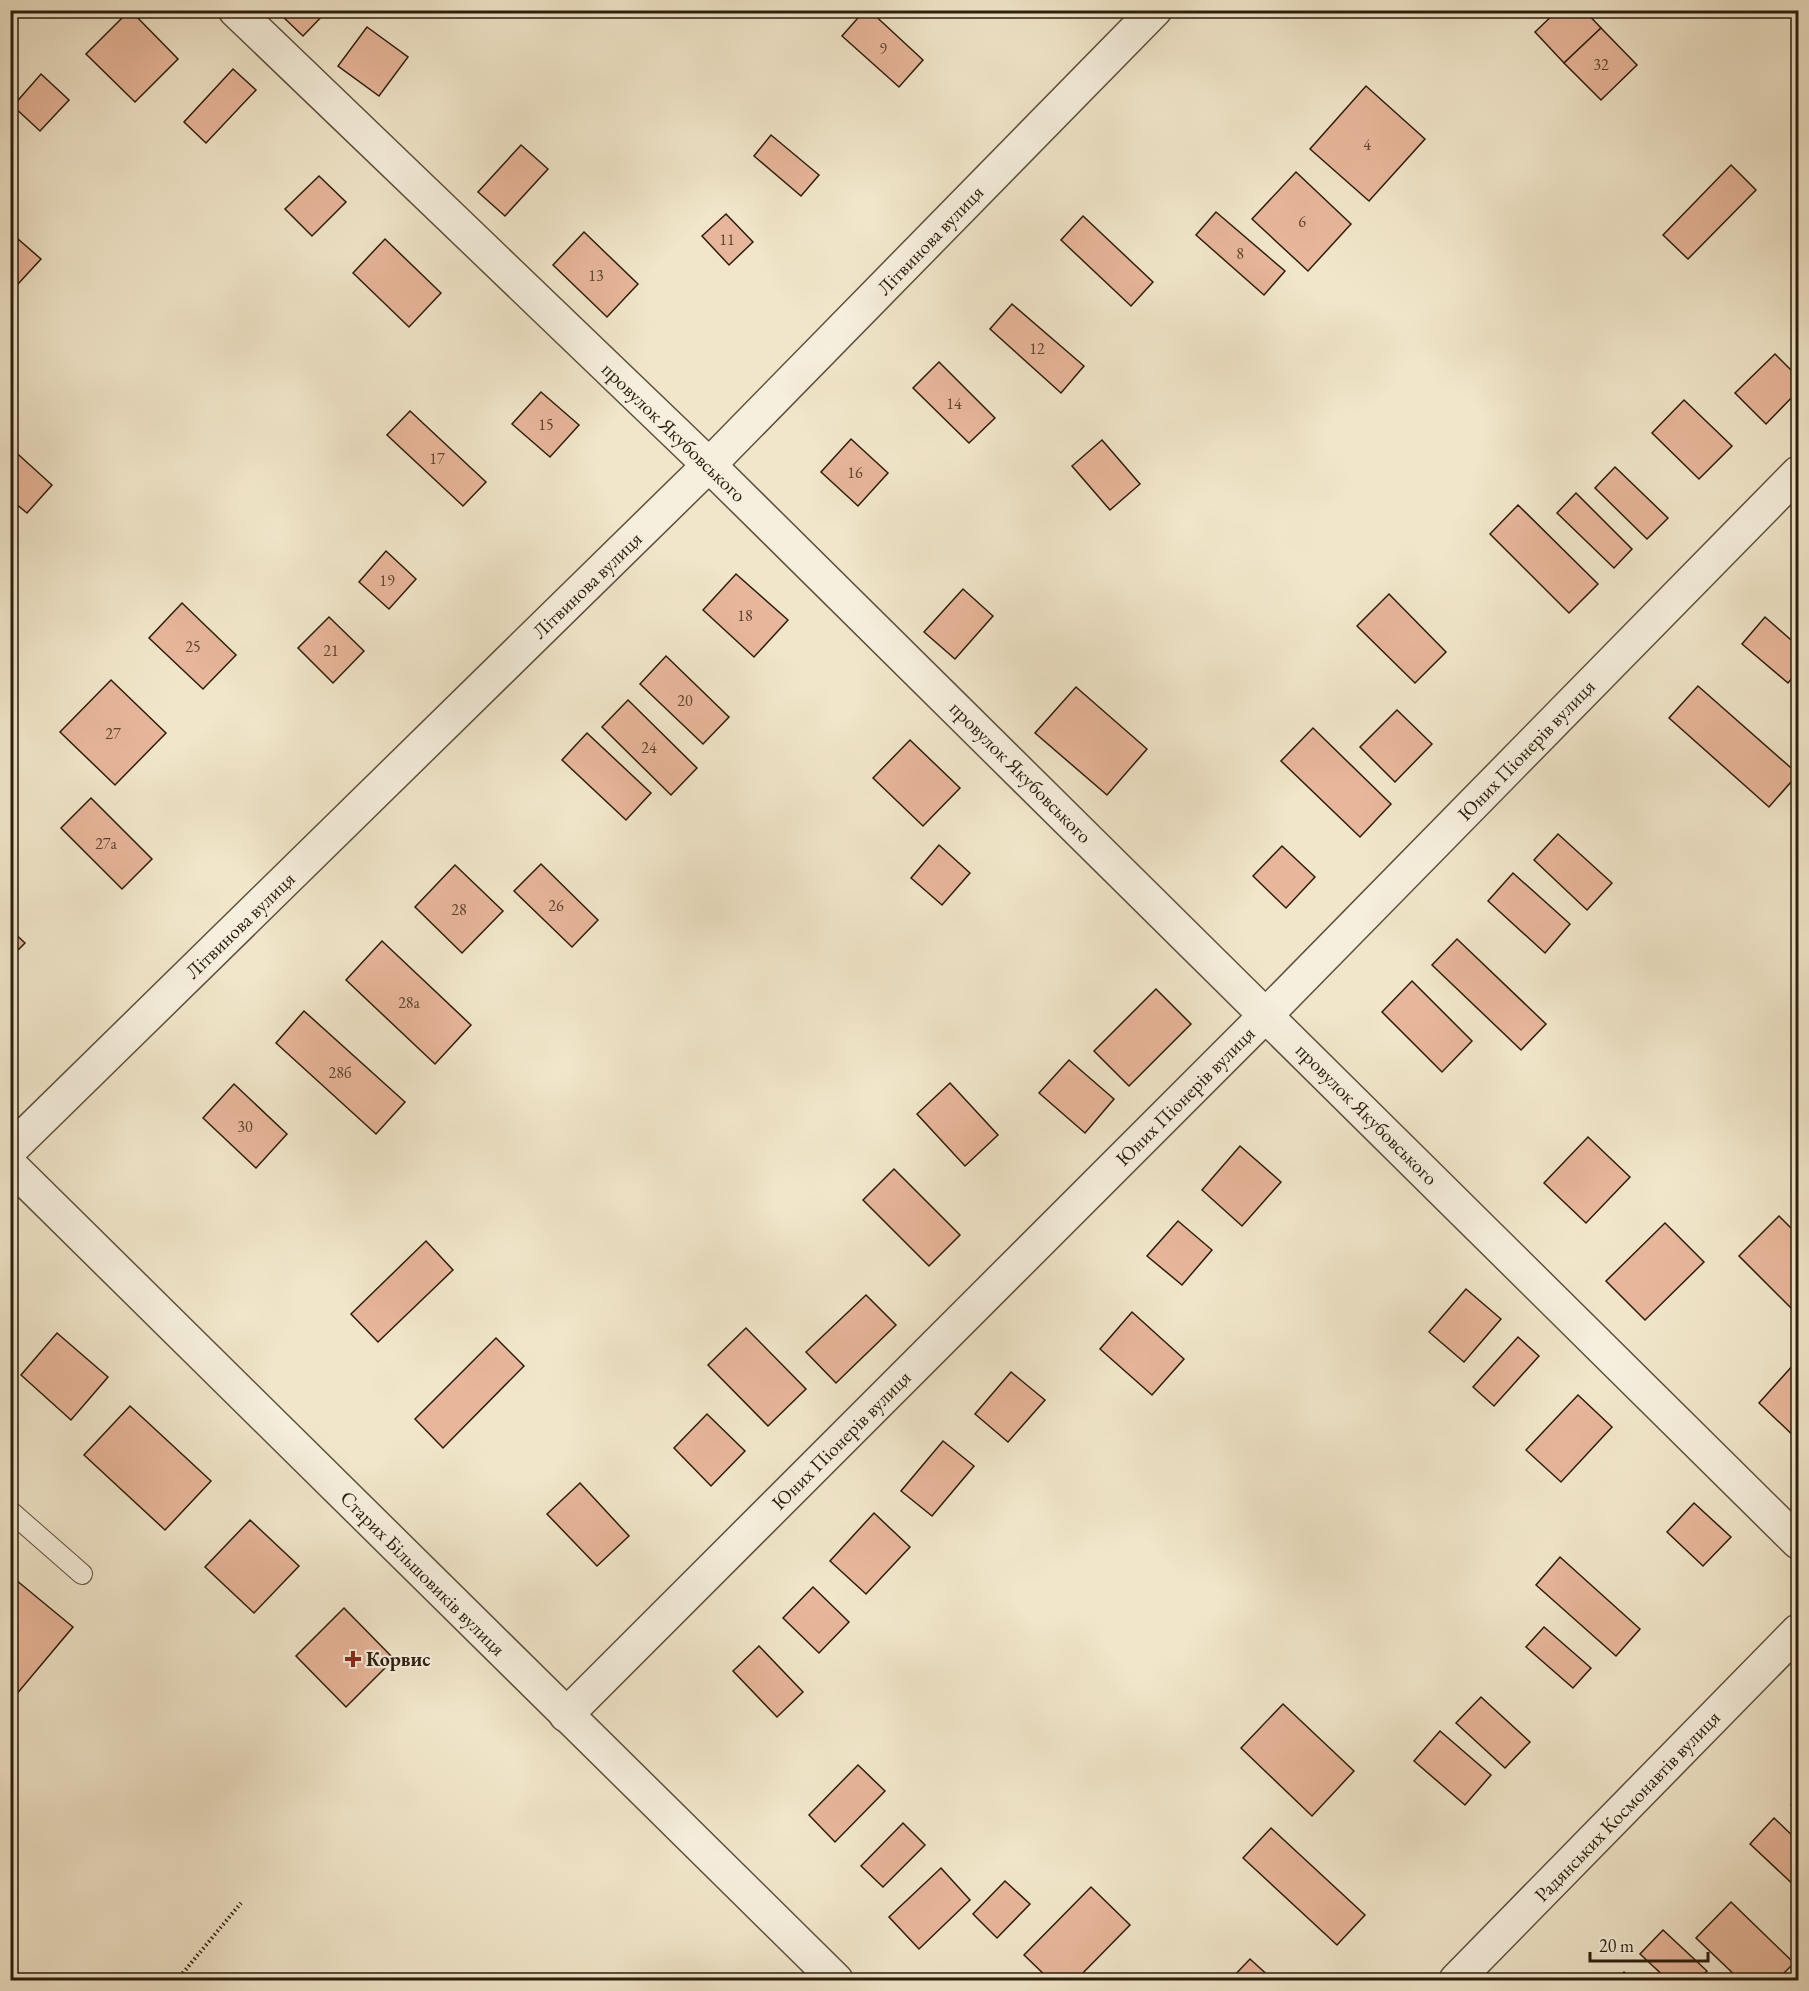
<svg xmlns="http://www.w3.org/2000/svg" width="1809" height="1991" font-family="'EB Garamond',serif">
	<style>
		.building { fill: #e8b69a; stroke: #2c1e0c; stroke-width: 1.5 }
		.lines { fill: none; stroke-linecap: round; stroke-linejoin: round }
		.service-casing { stroke: #5d503c; stroke-width: 22 }
		.minor-casing { stroke: #5d503c; stroke-width: 36 }
		.path { stroke: #2c1e0c; stroke-width: 4; stroke-dasharray: 1.5 3; stroke-linecap: butt }
		.service { stroke: #f6efdd; stroke-width: 20 }
		.minor { stroke: #f6efdd; stroke-width: 33 }
		.poi-dot { fill: #8f2418; stroke: #f6efdd; stroke-width: 2 }
		.labels { text-anchor: middle; stroke-width: 4.5; stroke-linejoin: round; paint-order: stroke }
		.number-label { font-size: 16px; fill: #5b4430 }
		.street-label { font-size: 20px; fill: #2c1e0c; stroke: #f6efdd }
		.poi-label { font-size: 20px; font-weight: bold; fill: #2c1e0c; stroke: #f6efdd; text-anchor: start }
	</style>
	<rect width="100%" height="100%" fill="#f1e6ca"/>
	<filter id="stains"><feTurbulence type="fractalNoise" baseFrequency=".00333" numOctaves="4"/><feColorMatrix values="0 0 0 0 .2 0 0 0 0 .09 0 0 0 0 .02 0 0 0 .5 -.17"/></filter>
	<radialGradient id="worn" r=".72"><stop offset=".6" stop-color="#630" stop-opacity="0"/><stop offset="1" stop-color="#630" stop-opacity=".3"/></radialGradient>
	<g class="building">
		<path d="M130,10L178,59L135,102L86,54Z"/>
		<path d="M282,10H328L303,36L279,13Z"/>
		<path d="M865,10H869L923,60L899,87L842,36Z"/>
		<path d="M1558,10H1584L1601,28L1564,63L1535,32Z"/>
		<path d="M367,27L408,57L379,96L338,66Z"/>
		<path d="M1601,28L1637,65L1601,100L1564,63Z"/>
		<path d="M233,69L256,90L206,143L184,122Z"/>
		<path d="M41,74L69,100L40,131L13,106Z"/>
		<path d="M1366,86L1425,139L1369,201L1310,149Z"/>
		<path d="M771,135L819,175L801,196L754,156Z"/>
		<path d="M521,145L548,169L505,216L478,192Z"/>
		<path d="M1731,165L1756,190L1688,259L1663,235Z"/>
		<path d="M1296,172L1351,224L1308,271L1252,219Z"/>
		<path d="M319,176L346,202L312,236L285,209Z"/>
		<path d="M1216,212L1285,271L1264,295L1196,235Z"/>
		<path d="M726,214L753,242L729,265L702,236Z"/>
		<path d="M1083,216L1153,282L1131,306L1061,240Z"/>
		<path d="M10,232L41,259L18,284L10,278Z"/>
		<path d="M584,232L638,284L607,317L553,265Z"/>
		<path d="M385,239L441,293L409,327L353,273Z"/>
		<path d="M1012,304L1084,366L1061,393L990,329Z"/>
		<path d="M1775,354L1798,377V391L1766,424L1735,393Z"/>
		<path d="M939,362L995,418L969,443L913,388Z"/>
		<path d="M541,392L579,425L550,457L512,424Z"/>
		<path d="M1684,400L1732,446L1699,479L1652,433Z"/>
		<path d="M410,411L486,482L463,506L387,435Z"/>
		<path d="M851,439L888,473L858,506L821,472Z"/>
		<path d="M1102,440L1140,484L1110,510L1072,466Z"/>
		<path d="M10,447L52,485L27,513L10,499Z"/>
		<path d="M1615,467L1668,518L1647,539L1595,488Z"/>
		<path d="M1576,493L1632,549L1614,568L1557,513Z"/>
		<path d="M1518,505L1598,584L1569,613L1490,534Z"/>
		<path d="M386,551L416,579L389,609L359,582Z"/>
		<path d="M736,574L788,620L754,657L703,610Z"/>
		<path d="M963,589L993,616L955,659L924,632Z"/>
		<path d="M1389,594L1446,652L1415,683L1357,626Z"/>
		<path d="M182,603L236,655L203,689L149,638Z"/>
		<path d="M329,617L364,651L333,683L298,648Z"/>
		<path d="M1765,617L1798,646V671L1788,683L1742,644Z"/>
		<path d="M666,656L729,717L703,744L640,684Z"/>
		<path d="M111,680L166,733L115,785L60,732Z"/>
		<path d="M1698,686L1798,774L1769,807L1669,718Z"/>
		<path d="M1076,687L1147,749L1107,795L1035,733Z"/>
		<path d="M628,700L697,768L671,795L602,727Z"/>
		<path d="M1397,710L1432,744L1395,782L1360,747Z"/>
		<path d="M1313,728L1391,804L1360,837L1281,761Z"/>
		<path d="M587,733L651,793L626,820L562,760Z"/>
		<path d="M910,740L960,788L923,826L873,778Z"/>
		<path d="M91,798L152,859L122,889L61,828Z"/>
		<path d="M1558,834L1612,883L1587,910L1534,860Z"/>
		<path d="M939,845L970,873L942,905L911,878Z"/>
		<path d="M1282,846L1315,877L1286,908L1253,876Z"/>
		<path d="M541,864L598,920L572,947L514,891Z"/>
		<path d="M455,865L503,911L462,953L415,907Z"/>
		<path d="M1513,873L1570,924L1545,953L1488,901Z"/>
		<path d="M10,929L25,943L10,958Z"/>
		<path d="M1457,939L1546,1024L1521,1050L1432,965Z"/>
		<path d="M382,941L471,1025L435,1064L346,980Z"/>
		<path d="M1412,981L1472,1041L1442,1072L1382,1012Z"/>
		<path d="M1156,989L1191,1024L1129,1086L1094,1051Z"/>
		<path d="M304,1011L405,1102L376,1134L276,1043Z"/>
		<path d="M1069,1060L1114,1099L1085,1133L1039,1093Z"/>
		<path d="M950,1083L998,1135L965,1166L917,1114Z"/>
		<path d="M234,1084L287,1134L256,1168L203,1118Z"/>
		<path d="M1588,1137L1630,1177L1586,1223L1544,1183Z"/>
		<path d="M1240,1146L1281,1182L1242,1226L1202,1190Z"/>
		<path d="M894,1169L960,1235L929,1266L863,1200Z"/>
		<path d="M1779,1216L1798,1235V1315L1739,1256Z"/>
		<path d="M1178,1221L1212,1250L1182,1285L1147,1256Z"/>
		<path d="M1665,1223L1704,1262L1645,1320L1606,1281Z"/>
		<path d="M426,1241L453,1270L378,1342L351,1314Z"/>
		<path d="M1466,1289L1501,1319L1464,1362L1429,1332Z"/>
		<path d="M866,1295L896,1325L836,1383L806,1352Z"/>
		<path d="M1132,1312L1184,1359L1152,1395L1100,1349Z"/>
		<path d="M746,1328L806,1389L768,1426L708,1365Z"/>
		<path d="M57,1333L108,1377L71,1420L21,1375Z"/>
		<path d="M1518,1337L1539,1356L1494,1406L1473,1387Z"/>
		<path d="M496,1338L524,1366L443,1448L415,1419Z"/>
		<path d="M1795,1363L1798,1367V1440L1759,1403Z"/>
		<path d="M1011,1372L1045,1400L1008,1442L975,1414Z"/>
		<path d="M1578,1395L1612,1427L1561,1482L1526,1450Z"/>
		<path d="M130,1406L211,1481L165,1530L84,1455Z"/>
		<path d="M707,1414L745,1451L711,1486L674,1448Z"/>
		<path d="M943,1441L974,1466L932,1516L901,1491Z"/>
		<path d="M580,1483L629,1536L597,1566L547,1514Z"/>
		<path d="M1694,1503L1731,1537L1703,1566L1667,1532Z"/>
		<path d="M874,1513L910,1547L866,1594L830,1561Z"/>
		<path d="M250,1520L299,1566L254,1613L205,1567Z"/>
		<path d="M1560,1557L1640,1629L1616,1656L1536,1585Z"/>
		<path d="M16,1580L73,1627L10,1702V1586Z"/>
		<path d="M813,1587L849,1622L819,1653L783,1618Z"/>
		<path d="M344,1608L394,1659L346,1707L296,1656Z"/>
		<path d="M1544,1627L1591,1668L1573,1688L1526,1647Z"/>
		<path d="M759,1646L803,1692L777,1717L733,1671Z"/>
		<path d="M1481,1697L1530,1742L1505,1768L1456,1723Z"/>
		<path d="M1283,1704L1354,1771L1312,1816L1241,1748Z"/>
		<path d="M1440,1731L1491,1775L1465,1805L1414,1761Z"/>
		<path d="M858,1765L885,1791L835,1842L809,1815Z"/>
		<path d="M1798,1797V1813L1791,1805Z"/>
		<path d="M1774,1818L1798,1841V1889L1750,1844Z"/>
		<path d="M903,1823L925,1845L883,1887L861,1866Z"/>
		<path d="M1271,1828L1365,1915L1337,1945L1243,1858Z"/>
		<path d="M941,1868L970,1900L919,1949L889,1917Z"/>
		<path d="M1005,1881L1030,1904L997,1938L973,1914Z"/>
		<path d="M1091,1887L1130,1925L1076,1980H1050L1024,1955Z"/>
		<path d="M1731,1902L1794,1963L1777,1980H1740L1696,1938Z"/>
		<path d="M1663,1930L1707,1971L1698,1980H1668L1640,1954Z"/>
		<path d="M1250,1959L1273,1980H1230Z"/>
		<path d="M1624,1972L1632,1980H1616Z"/>
	</g>
	<g class="lines">
		<g class="service-casing">
			<path id="service" d="M10,1511L82,1574"/>
		</g>
		<g class="minor-casing">
			<g id="minor">
				<path d="M235,10L709,465L1798,1542"/>
				<path d="M10,1150L709,465L1155,10"/>
				<path d="M10,1165L836,1980"/>
				<path d="M566,1715L1267,1014L1798,473"/>
				<path d="M1456,1980L1798,1631"/>
			</g>
		</g>
		<path class="path" d="M177,1980L241,1903"/>
		<use href="#service" class="service"/>
		<use href="#minor" class="minor"/>
	</g>
	<path class="poi-dot" d="M350 1650h6v6h6v6h-6v6h-6v-6h-6v-6h6z"/>
	<g class="labels">
		<g class="number-label">
			<text x="883" y="54">9</text>
			<text x="1601" y="70">32</text>
			<text x="1367" y="150">4</text>
			<text x="1302" y="227">6</text>
			<text x="727" y="245">11</text>
			<text x="1240" y="259">8</text>
			<text x="596" y="281">13</text>
			<text x="1037" y="354">12</text>
			<text x="954" y="409">14</text>
			<text x="546" y="430">15</text>
			<text x="437" y="464">17</text>
			<text x="855" y="478">16</text>
			<text x="387" y="586">19</text>
			<text x="745" y="621">18</text>
			<text x="193" y="652">25</text>
			<text x="331" y="656">21</text>
			<text x="685" y="706">20</text>
			<text x="113" y="739">27</text>
			<text x="649" y="753">24</text>
			<text x="106" y="849">27а</text>
			<text x="556" y="911">26</text>
			<text x="459" y="915">28</text>
			<text x="409" y="1008">28а</text>
			<text x="340" y="1078">28б</text>
			<text x="245" y="1132">30</text>
		</g>
		<g class="street-label">
			<text transform="translate(930 240) rotate(-46)" y="7">Літвинова вулиця</text>
			<text transform="translate(674 432) rotate(44)" y="7">провулок Якубовського</text>
			<text transform="translate(587 585) rotate(-44)" y="7">Літвинова вулиця</text>
			<text transform="translate(1526 750) rotate(-46)" y="7">Юних Піонерів вулиця</text>
			<text transform="translate(1021 772) rotate(45)" y="7">провулок Якубовського</text>
			<text transform="translate(240 925) rotate(-44)" y="7">Літвинова вулиця</text>
			<text transform="translate(1185 1096) rotate(-45)" y="7">Юних Піонерів вулиця</text>
			<text transform="translate(1367 1114) rotate(45)" y="7">провулок Якубовського</text>
			<text transform="translate(841 1440) rotate(-45)" y="7">Юних Піонерів вулиця</text>
			<text transform="translate(423 1573) rotate(45)" y="7">Старих Більшовиків вулиця</text>
			<text transform="translate(1627 1806) rotate(-46)" y="7">Радянських Космонавтів вулиця</text>
		</g>
		<g class="poi-label">
			<text x="366" y="1666">Корвис</text>
		</g>
	</g>
	<rect width="1809" height="1991" fill="none" stroke="#f1e6ca" stroke-width="36"/>
	<rect x="12" y="12" width="1785" height="1967" fill="none" stroke="#2c1e0c" stroke-width="3"/>
	<rect x="18" y="18" width="1773" height="1955" fill="none" stroke="#2c1e0c" stroke-width="1.5"/>
	<path d="M1590 1952v9h118v-9" fill="none" stroke="#2c1e0c" stroke-width="3"/>
	<text x="1599" y="1952" font-size="18" fill="#2c1e0c" stroke="#f6efdd" stroke-width="4.5" paint-order="stroke">20 m</text>
	<rect width="100%" height="100%" filter="url(#stains)"/>
	<rect width="100%" height="100%" fill="url(#worn)"/>
</svg>
